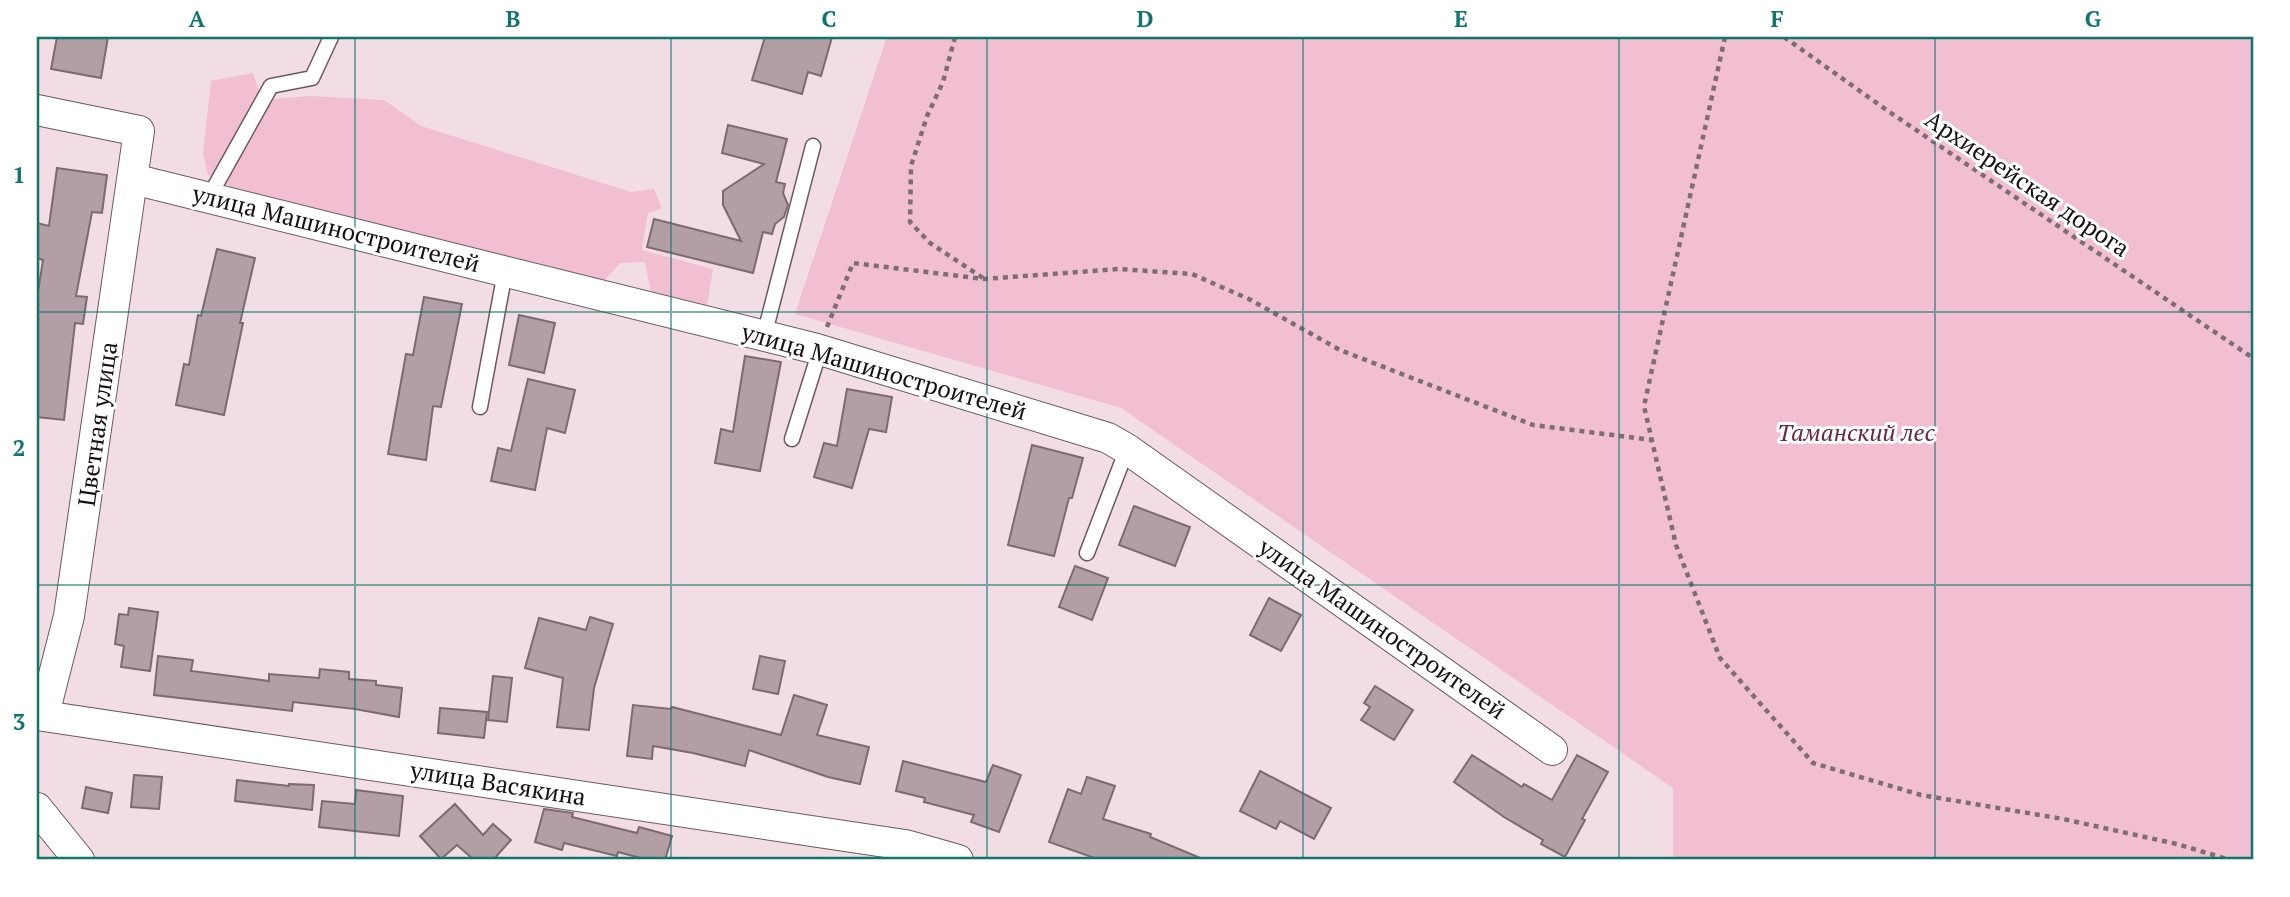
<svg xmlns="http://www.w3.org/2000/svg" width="2290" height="897" font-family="'PT Serif',serif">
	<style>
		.green { fill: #f1bfd1 }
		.building { fill: #b39ea5; stroke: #7d6a70; stroke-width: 2 }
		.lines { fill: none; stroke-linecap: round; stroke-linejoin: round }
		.lane-casing { stroke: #6c595f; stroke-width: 17 }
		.street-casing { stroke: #6c595f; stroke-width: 32 }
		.path { stroke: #7c6e73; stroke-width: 4.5; stroke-dasharray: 5 5; stroke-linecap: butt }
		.lane { stroke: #fff; stroke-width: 14 }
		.street { stroke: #fff; stroke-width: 30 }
		.grid { fill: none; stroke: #0f766e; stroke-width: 2; stroke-opacity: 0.55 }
		.labels { text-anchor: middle; stroke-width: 6; stroke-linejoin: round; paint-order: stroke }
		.street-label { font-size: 24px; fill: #171013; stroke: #fff }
		.park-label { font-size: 24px; font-style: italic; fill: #6b2645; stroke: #fff }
		.neatline { fill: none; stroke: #0f766e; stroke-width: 2.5 }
		.grid-label { font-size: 23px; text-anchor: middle; font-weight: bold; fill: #0f766e }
	</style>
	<rect width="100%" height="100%" fill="#f3dde4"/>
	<g class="green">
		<path d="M887,37H2253V860H1680L1673,856V788L1121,408L795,314Z"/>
		<path d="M253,73L262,100L309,96L384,100L421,126L631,192L654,189L662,208L648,213L642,250L713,269L706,311L652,299L645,262L620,263L600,286L245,194L208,175L203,154L211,81Z"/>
	</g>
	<g class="building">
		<path d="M57,37H108L101,78L51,69Z"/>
		<path d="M765,37H832L821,76L808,72L802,94L752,80Z"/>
		<path d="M728,125L787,139L776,182L785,184L783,193L788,205L784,217L775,224L772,234L763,232L753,273L647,247L654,219L741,241L723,205V191L764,164L722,153Z"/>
		<path d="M57,168L107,175L102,213L92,212L76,296L87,297L83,324L75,323L64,420L37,417V298L43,260L37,258V223L49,226Z"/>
		<path d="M217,249L255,258L240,323H243L224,415L176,405L184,364L189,365L198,315L201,316Z"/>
		<path d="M424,297L462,304L441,407L433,406L426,460L388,454L406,354L413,355Z"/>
		<path d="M519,315L555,323L544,373L509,365Z"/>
		<path d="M745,356L781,362L760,471L715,463L721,429L733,432Z"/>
		<path d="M528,379L575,390L565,433L547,428L535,490L491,481L498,448L511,451Z"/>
		<path d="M847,389L892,397L886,432L869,429L852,488L814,477L824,443L837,446Z"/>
		<path d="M1032,445L1083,458L1072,498H1069L1054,556L1008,545Z"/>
		<path d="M1134,506L1190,527L1175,566L1119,545Z"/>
		<path d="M1075,566L1108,578L1092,620L1059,607Z"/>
		<path d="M1269,598L1301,615L1281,651L1250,635Z"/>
		<path d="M129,608L158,612L150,671L121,667L124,646L115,644L119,614L128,615Z"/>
		<path d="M590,617L613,624L594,688L589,730L557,727L563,678L525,668L539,618L586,630Z"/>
		<path d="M158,656L193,660L191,671L269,681V674L319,678L320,669L349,672V679L376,681V685L402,688L399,717L355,709L293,702L292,711L154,695Z"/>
		<path d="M760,656L785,661L778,694L753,689Z"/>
		<path d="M493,676L512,678L507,722L488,720Z"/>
		<path d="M1375,686L1413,710L1394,740L1361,720L1370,707L1364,703Z"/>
		<path d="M794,695L827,705L817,735L869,747L860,784L828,777L749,750L745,766L693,753L653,746L652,759L627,756L633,705L671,709L672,707L781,735Z"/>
		<path d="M440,708L487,712L484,738L438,733Z"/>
		<path d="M1472,755L1522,787L1524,784L1552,800L1577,755L1608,772L1582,819L1585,820L1565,857L1541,844L1543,840L1504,817L1454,782Z"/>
		<path d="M903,761L986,782L993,765L1021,775L999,832L971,822L974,815L924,802L925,798L896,791Z"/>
		<path d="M1260,771L1331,808L1314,839L1280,821L1276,829L1240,811Z"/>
		<path d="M134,775L162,777L159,809L131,807Z"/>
		<path d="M1087,777L1115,786L1103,819L1151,834L1150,837L1205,860H1100L1049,842L1068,789L1081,794Z"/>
		<path d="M237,780L289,786V784L314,785L312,810L235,801Z"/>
		<path d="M86,787L112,793L108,813L82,808Z"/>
		<path d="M356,790L403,796L399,836L319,827L322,801L355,804Z"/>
		<path d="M455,804L483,835L493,824L511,840L493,860H474L457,845L441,859L420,836Z"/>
		<path d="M544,809L573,813L572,817L637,833L639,827L672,836L665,860H648L618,852L617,856L564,843L562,850L535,842Z"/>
	</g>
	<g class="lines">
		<g class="lane-casing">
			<g id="lane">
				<path d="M209,197L271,86L312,78L331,37"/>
				<path d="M764,336L813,146"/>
				<path d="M480,407L505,272"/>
				<path d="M792,439L820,350"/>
				<path d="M1087,553L1127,449"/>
			</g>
		</g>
		<g class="street-casing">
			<g id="street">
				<path d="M37,110L139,131L69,616L44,714"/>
				<path d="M133,179L817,349L1108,438L1127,449L1552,750"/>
				<path d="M37,715L905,845L958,860"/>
				<path d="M37,808L79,860"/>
			</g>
		</g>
		<g class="path">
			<path d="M955,37L943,82L927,116L911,166L910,222L930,243L983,278"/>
			<path d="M1725,37L1644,406L1676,545L1720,658L1813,763L1921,795L2063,819L2177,844L2230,860"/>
			<path d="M1784,37L1888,111L2253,358"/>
			<path d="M827,327L853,263L984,279L1119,269L1192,274L1249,299L1340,350L1533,425L1652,440"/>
		</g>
		<use href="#lane" class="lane"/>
		<use href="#street" class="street"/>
	</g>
	<path class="grid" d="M355,37V860M671,37V860M987,37V860M1303,37V860M1619,37V860M1935,37V860M37,312H2253M37,585H2253"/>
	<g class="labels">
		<g class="street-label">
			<text transform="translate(2027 184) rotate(34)" y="8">Архиерейская дорога</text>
			<text transform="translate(336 229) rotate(14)" y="8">улица Машиностроителей</text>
			<text transform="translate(884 372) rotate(16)" y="8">улица Машиностроителей</text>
			<text transform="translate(98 424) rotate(-82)" y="8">Цветная улица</text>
			<text transform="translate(1382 629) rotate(35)" y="8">улица Машиностроителей</text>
			<text transform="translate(498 784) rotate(9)" y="8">улица Васякина</text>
		</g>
		<g class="park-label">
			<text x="1856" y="441">Таманский лес</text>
		</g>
	</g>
	<rect width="2290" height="897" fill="none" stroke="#ffffff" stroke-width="77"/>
	<rect x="38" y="38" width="2214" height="820" class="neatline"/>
	<g class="grid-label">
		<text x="197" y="27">A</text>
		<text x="513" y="27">B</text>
		<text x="829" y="27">C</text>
		<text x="1145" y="27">D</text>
		<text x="1461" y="27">E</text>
		<text x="1777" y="27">F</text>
		<text x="2093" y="27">G</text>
		<text x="19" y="183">1</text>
		<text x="19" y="456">2</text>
		<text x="19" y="730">3</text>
	</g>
</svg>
